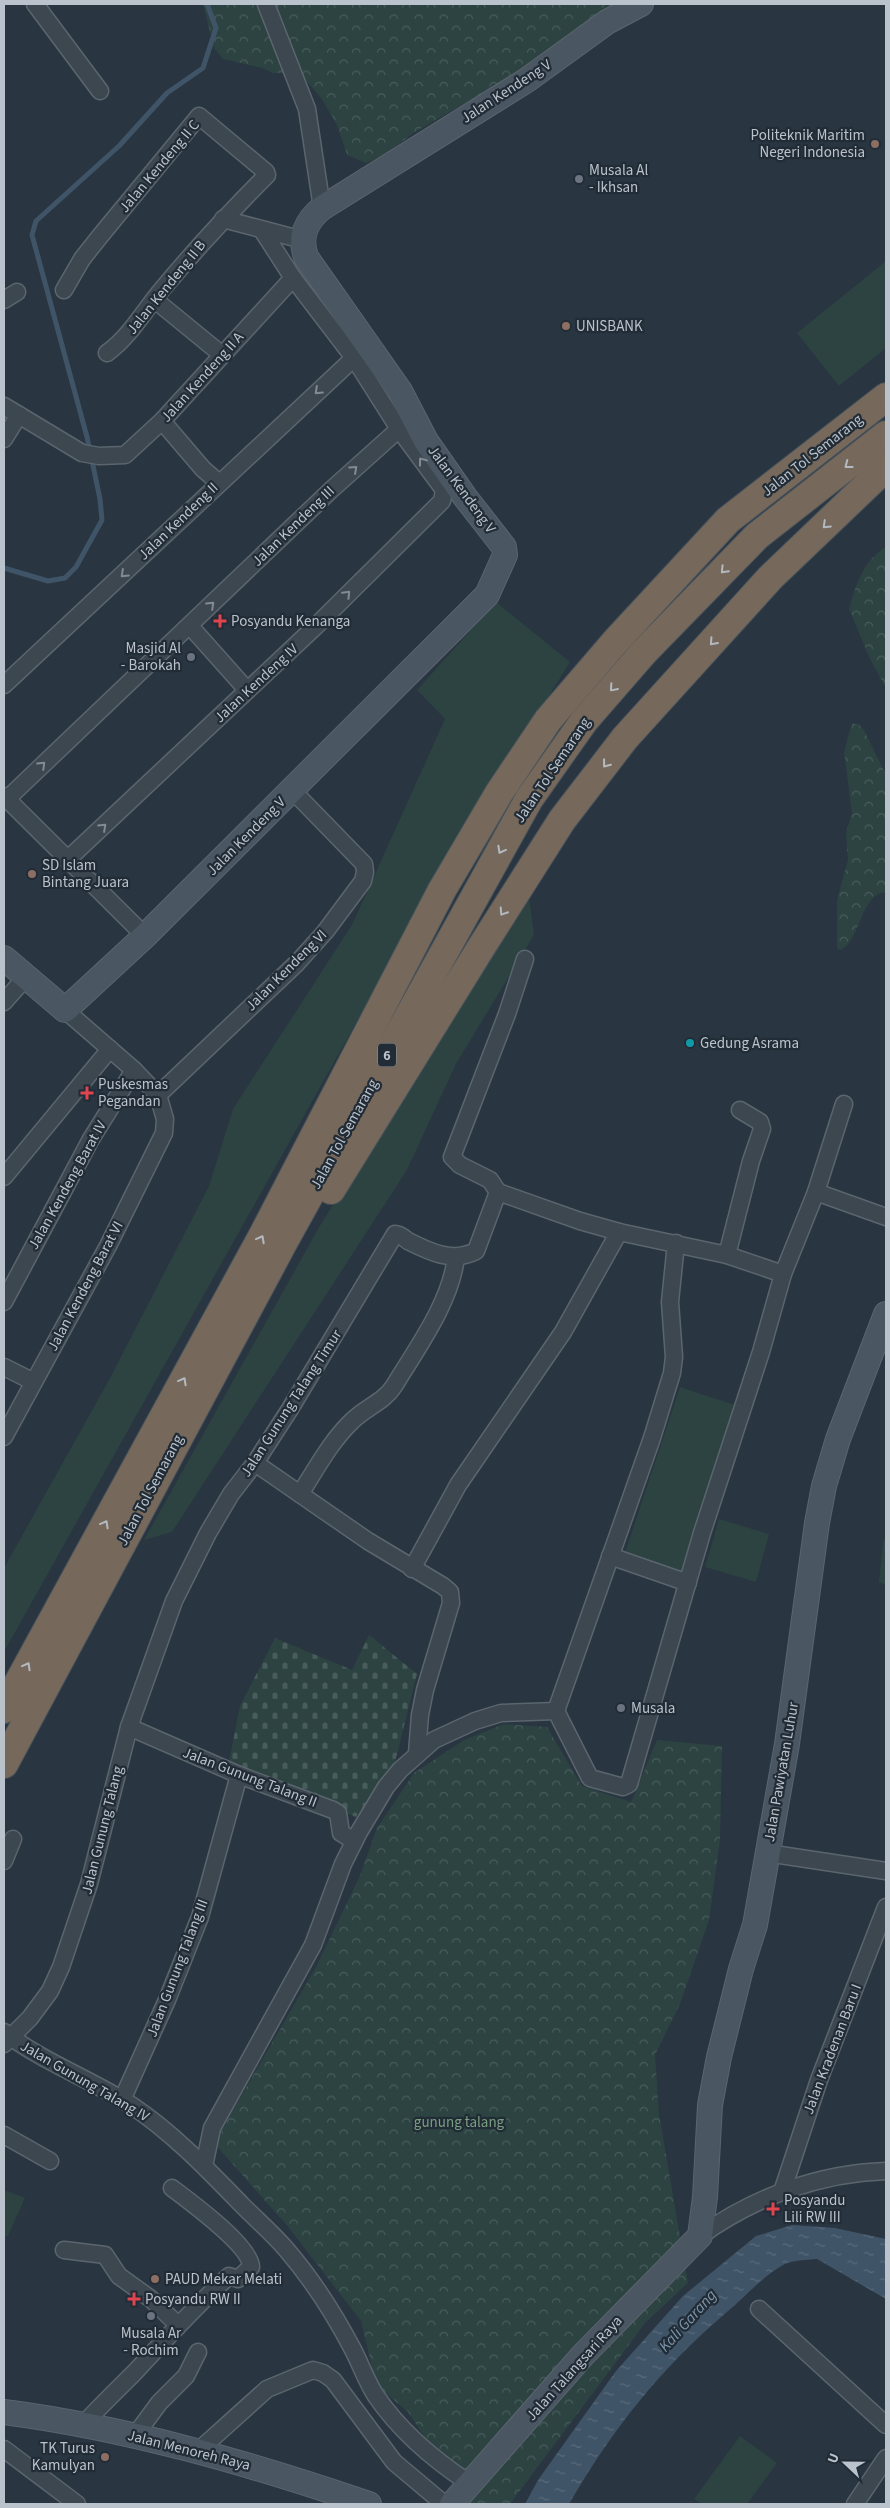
<svg xmlns="http://www.w3.org/2000/svg" width="890" height="2508" font-family="'Source Sans 3',sans-serif">
	<style>
		.grass { fill: #2c4342 }
		.forest { fill: url(#forest-crowns) }
		.cemetery { fill: url(#cemetery-stones) }
		.water { fill: url(#water-ripples) }
		.lines { fill: none; stroke-linecap: round; stroke-linejoin: round }
		.stream { stroke: #405468; stroke-width: 5 }
		.street-casing { stroke: #5b656e; stroke-width: 19 }
		.secondary-casing { stroke: #5b656e; stroke-width: 26 }
		.highway-casing { stroke: #48525b; stroke-width: 30 }
		.street { stroke: #3d4750; stroke-width: 16 }
		.secondary { stroke: #4b5663; stroke-width: 24 }
		.highway { stroke: #76695b; stroke-width: 28 }
		.oneway { stroke: #828b94 }
		.oneway2 { stroke: #b3b9c0 }
		.education-dot { fill: #8d6e63; stroke: #212c36; stroke-width: 2 }
		.worship-dot { fill: #6b7280; stroke: #212c36; stroke-width: 2 }
		.health-dot { fill: #e0444e; stroke: #212c36; stroke-width: 2 }
		.culture-dot { fill: #0f9aa8; stroke: #212c36; stroke-width: 2 }
		.labels { text-anchor: middle; stroke-width: 4.5; stroke-linejoin: round; paint-order: stroke }
		.shield { fill: #212c36; stroke: #8c959e; stroke-width: 1 }
		.shield-label { font-size: 14px; font-weight: bold; fill: #bac2cb }
		.street-label { font-size: 15px; fill: #bac2cb; stroke: #212c36 }
		.poi-label { font-size: 15px; fill: #bac2cb; stroke: #212c36; text-anchor: start }
		.park-label { font-size: 15px; fill: #7a9e80; stroke: #212c36 }
		.water-label { font-size: 16px; font-style: italic; fill: #7d95aa; stroke: #212c36 }
	</style>
	<defs>
		<pattern id="forest-crowns" width="20" height="18" patternUnits="userSpaceOnUse" patternTransform="scale(1.25)"><rect width="20" height="18" fill="#2c4342"/><path d="M2 6a3 3 0 1 1 6 0M12 15a3 3 0 1 1 6 0" fill="none" stroke="#485c5c"/></pattern>
		<pattern id="cemetery-stones" width="16" height="16" patternUnits="userSpaceOnUse" patternTransform="scale(1.25)"><rect width="16" height="16" fill="#2c4342"/><path d="M2 7V4a2 2 0 0 1 4 0v3zM10 15v-3a2 2 0 0 1 4 0v3z" fill="#485c5c"/></pattern>
		<pattern id="water-ripples" width="26" height="14" patternUnits="userSpaceOnUse" patternTransform="scale(1.25)"><rect width="26" height="14" fill="#405468"/><path d="M2 4q2-2 4 0t4 0M15 11q2-2 4 0t4 0" fill="none" stroke="#5a6b7c"/></pattern>
	</defs>
	<rect width="100%" height="100%" fill="#293540"/>
	<g class="grass">
		<path d="M886,261V348L839,386L797,333Z"/>
		<path d="M496,602L570,662L441,871L4,1652V1568L109,1380L209,1186L233,1109L353,923L445,719L417,690Z"/>
		<path d="M528,888L534,935L456,1064L407,1170L172,1532L144,1540L318,1229Z"/>
		<path d="M680,1387L735,1405L676,1589L620,1568Z"/>
		<path d="M719,1519L769,1534L756,1582L705,1567Z"/>
		<path d="M886,1534V1585L879,1582L883,1542Z"/>
		<path d="M4,2190L25,2198L8,2236L4,2237Z"/>
		<path d="M740,2436L777,2463L747,2504H702L694,2499Z"/>
	</g>
	<g class="forest">
		<path d="M203,4H612L547,56L415,132L381,157L366,163L347,155L337,125L321,98L303,77L288,73H273L262,68L223,59L214,48Z"/>
		<path d="M886,547V688L871,661L849,609C855,586 864,559 886,547Z"/>
		<path d="M852,723L859,725L864,730L886,775V892C861,893 861,939 841,950L837,948V900L848,860L846,833L852,813L844,752Z"/>
		<path d="M504,1724L547,1727L582,1786L631,1802L657,1740L722,1746L720,1840L709,1920L680,2004L655,2055L659,2114L688,2283L646,2322L510,2504H468L408,2412L376,2385L361,2321L289,2228L214,2143L316,1967L359,1878L377,1828L414,1773L464,1740Z"/>
	</g>
	<path class="cemetery" d="M369,1635L417,1674L394,1766L356,1817L230,1768L229,1762L240,1706L275,1638L352,1670Z"/>
	<path class="water" d="M792,2225L835,2228L886,2239V2299L817,2259C807,2260 792,2260 783,2265C762,2277 746,2296 728,2311C660,2369 614,2427 569,2504H525L538,2480L616,2371L683,2296L756,2236Z"/>
	<g class="lines">
		<path class="stream" d="M4,568L48,581L65,578L76,567L102,520L100,499L87,437L32,235L36,221L119,146L167,93L203,68L216,28L207,4"/>
		<g class="street-casing">
			<g id="street">
				<path d="M35,4L100,91"/>
				<path d="M266,4L307,109L322,208"/>
				<path d="M223,219L303,240"/>
				<path d="M64,290L82,259L101,235L199,116L266,172L267,175C229,213 193,252 159,293C142,314 129,337 107,353"/>
				<path d="M4,300L17,292"/>
				<path d="M155,300L221,354"/>
				<path d="M4,406L82,453L99,456L125,455L162,421L293,278"/>
				<path d="M162,421L203,469L218,482"/>
				<path d="M4,439L19,415"/>
				<path d="M190,626L247,690"/>
				<path d="M4,685L354,358"/>
				<path d="M4,796L145,936"/>
				<path d="M7,799L331,490L399,429"/>
				<path d="M67,860L316,626L442,501L444,490L399,429L354,358L293,278L262,230"/>
				<path d="M4,1002L26,977"/>
				<path d="M158,1095L297,963L325,932L363,881L365,872L364,864L292,790"/>
				<path d="M4,1177L110,1049"/>
				<path d="M498,1192L490,1180L460,1165L452,1157L507,1014L525,959"/>
				<path d="M816,1192L886,1217"/>
				<path d="M727,1255L751,1161L762,1129L760,1122L740,1110"/>
				<path d="M4,1302L91,1139L134,1070"/>
				<path d="M4,1367L32,1381"/>
				<path d="M4,1437L108,1246L164,1133L165,1119L158,1095L134,1070L65,1010"/>
				<path d="M255,1463L368,1541L443,1586L450,1592L451,1603L425,1690L420,1715L417,1753"/>
				<path d="M300,1494C316,1469 331,1441 352,1421C366,1407 384,1402 394,1386C417,1348 451,1302 456,1257"/>
				<path d="M610,1556L688,1583"/>
				<path d="M412,1569L458,1485L563,1332L619,1232"/>
				<path d="M556,1711L652,1438L672,1373L674,1357L670,1302L676,1243"/>
				<path d="M129,1727L239,1775L333,1810L338,1813L341,1833L354,1841"/>
				<path d="M767,1853L886,1871"/>
				<path d="M4,1861L13,1839"/>
				<path d="M4,2032C43,2062 90,2079 131,2105C173,2133 208,2170 243,2206C257,2220 273,2234 286,2249C310,2277 333,2312 351,2346C360,2362 366,2381 376,2396C400,2431 434,2460 469,2483"/>
				<path d="M4,2044L30,2018L50,1991L61,1967L89,1884L129,1727L174,1601L208,1533L231,1494L255,1463L290,1409L395,1234C400,1234 404,1238 408,1241C430,1252 452,1263 476,1251L498,1192L580,1221L619,1232L727,1255L783,1274"/>
				<path d="M122,2100L167,2000L200,1917L239,1775"/>
				<path d="M4,2135L50,2161"/>
				<path d="M204,2166L212,2128L313,1945L343,1864L359,1832L386,1787L400,1770L434,1740L475,1721L501,1713L556,1711L590,1778L623,1787L629,1784L702,1533L761,1352L783,1274L816,1192L844,1104"/>
				<path d="M782,2192L819,2080L886,1907"/>
				<path d="M700,2236C754,2197 820,2173 886,2171"/>
				<path d="M64,2250L105,2255L119,2276L151,2299L178,2325"/>
				<path d="M759,2309L886,2425"/>
				<path d="M82,2426C99,2407 117,2390 134,2373C165,2340 195,2306 229,2276L238,2279L251,2267C251,2246 189,2201 172,2188"/>
				<path d="M134,2437L159,2403L186,2376L198,2352"/>
				<path d="M4,2449L77,2504"/>
				<path d="M197,2452L267,2389L313,2370L323,2373L333,2380L394,2462L444,2504"/>
				<path d="M855,2504L886,2458"/>
			</g>
		</g>
		<g class="secondary-casing">
			<g id="secondary">
				<path d="M4,958L65,1010L145,936L487,595L505,555L504,547L465,497L426,441L400,391L306,257C299,237 306,221 322,208L527,80L607,22L641,4"/>
				<path d="M4,2412C128,2428 251,2464 369,2504"/>
				<path d="M452,2504L583,2355L700,2236L705,2197L710,2105L719,2057L741,1969L755,1925L787,1744L817,1523L824,1486L838,1439L886,1314"/>
			</g>
		</g>
		<g class="highway-casing">
			<g id="highway">
				<path d="M331,1190L482,946L562,820L625,738L770,578L886,467"/>
				<path d="M4,1709L263,1235L442,890L499,793L548,720L615,642L728,520L886,397"/>
				<path d="M4,1764L283,1243L529,799L584,721L644,652L757,536L886,435"/>
			</g>
		</g>
		<use href="#street" class="street"/>
		<use href="#secondary" class="secondary"/>
		<use href="#highway" class="highway"/>
	</g>
	<defs><path id="oneway-chevron" d="M-2-3.5L2.5 0L-2 3.5" fill="none" stroke-width="1.6" stroke-linecap="round" stroke-linejoin="round" transform="scale(1.25)"/></defs>
	<g class="oneway">
		<use href="#oneway-chevron" transform="translate(318 391) rotate(137)"/>
		<use href="#oneway-chevron" transform="translate(422 461) rotate(-127)"/>
		<use href="#oneway-chevron" transform="translate(354 469) rotate(-42)"/>
		<use href="#oneway-chevron" transform="translate(124 574) rotate(137)"/>
		<use href="#oneway-chevron" transform="translate(347 594) rotate(-46)"/>
		<use href="#oneway-chevron" transform="translate(211 605) rotate(-44)"/>
		<use href="#oneway-chevron" transform="translate(42 765) rotate(-44)"/>
		<use href="#oneway-chevron" transform="translate(103 827) rotate(-43)"/>
	</g>
	<g class="oneway2">
		<use href="#oneway-chevron" transform="translate(848 465) rotate(142)"/>
		<use href="#oneway-chevron" transform="translate(826 525) rotate(136)"/>
		<use href="#oneway-chevron" transform="translate(724 570) rotate(134)"/>
		<use href="#oneway-chevron" transform="translate(713 642) rotate(132)"/>
		<use href="#oneway-chevron" transform="translate(613 688) rotate(131)"/>
		<use href="#oneway-chevron" transform="translate(606 764) rotate(128)"/>
		<use href="#oneway-chevron" transform="translate(501 850) rotate(119)"/>
		<use href="#oneway-chevron" transform="translate(503 912) rotate(123)"/>
		<use href="#oneway-chevron" transform="translate(261 1239) rotate(-62)"/>
		<use href="#oneway-chevron" transform="translate(183 1381) rotate(-61)"/>
		<use href="#oneway-chevron" transform="translate(105 1524) rotate(-61)"/>
		<use href="#oneway-chevron" transform="translate(27 1666) rotate(-61)"/>
	</g>
	<g class="education-dot">
		<circle cx="875" cy="144" r="5"/>
		<circle cx="566" cy="326" r="5"/>
		<circle cx="32" cy="874" r="5"/>
		<circle cx="155" cy="2279" r="5"/>
		<circle cx="105" cy="2457" r="5"/>
	</g>
	<g class="worship-dot">
		<circle cx="579" cy="179" r="5"/>
		<circle cx="191" cy="657" r="5"/>
		<circle cx="621" cy="1708" r="5"/>
		<circle cx="151" cy="2316" r="5"/>
	</g>
	<g class="health-dot">
		<path d="M217.5 613.5h5v5h5v5h-5v5h-5v-5h-5v-5h5z"/>
		<path d="M84.5 1085.5h5v5h5v5h-5v5h-5v-5h-5v-5h5z"/>
		<path d="M770.5 2201.5h5v5h5v5h-5v5h-5v-5h-5v-5h5z"/>
		<path d="M131.5 2291.5h5v5h5v5h-5v5h-5v-5h-5v-5h5z"/>
	</g>
	<circle class="culture-dot" cx="690" cy="1043" r="5"/>
	<g class="labels">
		<rect class="shield" x="378" y="1043.5" width="18" height="23" rx="4"/>
		<g class="shield-label">
			<text x="387" y="1060">6</text>
		</g>
		<g class="street-label">
			<text transform="translate(506 91) rotate(-33)" y="5">Jalan Kendeng V</text>
			<text transform="translate(159 166) rotate(-50)" y="5">Jalan Kendeng II C</text>
			<text transform="translate(166 287) rotate(-51)" y="5">Jalan Kendeng II B</text>
			<text transform="translate(202 377) rotate(-48)" y="5">Jalan Kendeng II A</text>
			<text transform="translate(812 455) rotate(-38)" y="5">Jalan Tol Semarang</text>
			<text transform="translate(462 489) rotate(54)" y="5">Jalan Kendeng V</text>
			<text transform="translate(178 521) rotate(-44)" y="5">Jalan Kendeng II</text>
			<text transform="translate(293 526) rotate(-44)" y="5">Jalan Kendeng III</text>
			<text transform="translate(256 683) rotate(-43)" y="5">Jalan Kendeng IV</text>
			<text transform="translate(552 770) rotate(-56)" y="5">Jalan Tol Semarang</text>
			<text transform="translate(246 836) rotate(-45)" y="5">Jalan Kendeng V</text>
			<text transform="translate(286 970) rotate(-45)" y="5">Jalan Kendeng VI</text>
			<text transform="translate(344 1134) rotate(-61)" y="5">Jalan Tol Semarang</text>
			<text transform="translate(67 1185) rotate(-61)" y="5">Jalan Kendeng Barat IV</text>
			<text transform="translate(85 1286) rotate(-62)" y="5">Jalan Kendeng Barat VI</text>
			<text transform="translate(291 1403) rotate(-57)" y="5">Jalan Gunung Talang Timur</text>
			<text transform="translate(150 1490) rotate(-62)" y="5">Jalan Tol Semarang</text>
			<text transform="translate(781 1772) rotate(-80)" y="5">Jalan Pawiyatan Luhur</text>
			<text transform="translate(250 1777) rotate(21)" y="5">Jalan Gunung Talang II</text>
			<text transform="translate(102 1830) rotate(-76)" y="5">Jalan Gunung Talang</text>
			<text transform="translate(177 1968) rotate(-69)" y="5">Jalan Gunung Talang III</text>
			<text transform="translate(832 2049) rotate(-69)" y="5">Jalan Kradenan Baru I</text>
			<text transform="translate(85 2081) rotate(30)" y="5">Jalan Gunung Talang IV</text>
			<text transform="translate(574 2368) rotate(-48)" y="5">Jalan Talangsari Raya</text>
			<text transform="translate(189 2450) rotate(14)" y="5">Jalan Menoreh Raya</text>
		</g>
		<g class="poi-label">
			<text x="865" y="140" text-anchor="end">Politeknik Maritim<tspan x="865" dy="17">Negeri Indonesia</tspan></text>
			<text x="589" y="175">Musala Al<tspan x="589" dy="17">- Ikhsan</tspan></text>
			<text x="576" y="331">UNISBANK</text>
			<text x="231" y="626">Posyandu Kenanga</text>
			<text x="181" y="653" text-anchor="end">Masjid Al<tspan x="181" dy="17">- Barokah</tspan></text>
			<text x="42" y="870">SD Islam<tspan x="42" dy="17">Bintang Juara</tspan></text>
			<text x="700" y="1048">Gedung Asrama</text>
			<text x="98" y="1089">Puskesmas<tspan x="98" dy="17">Pegandan</tspan></text>
			<text x="631" y="1713">Musala</text>
			<text x="784" y="2205">Posyandu<tspan x="784" dy="17">Lili RW III</tspan></text>
			<text x="165" y="2284">PAUD Mekar Melati</text>
			<text x="145" y="2304">Posyandu RW II</text>
			<text x="151" y="2338" text-anchor="middle">Musala Ar<tspan x="151" dy="17">- Rochim</tspan></text>
			<text x="95" y="2453" text-anchor="end">TK Turus<tspan x="95" dy="17">Kamulyan</tspan></text>
		</g>
		<g class="park-label">
			<text x="459" y="2127">gunung talang</text>
		</g>
		<g class="water-label">
			<text transform="translate(687 2320) rotate(-48)" y="6">Kali Garang</text>
		</g>
	</g>
	<rect width="890" height="2508" fill="none" stroke="#bac2cb" stroke-width="10"/>
	<g transform="translate(845 2463) rotate(292)" stroke="#212c36" stroke-width="4" paint-order="stroke">
	<path d="M0-4L9 19L0 12L-9 19Z" fill="#bac2cb"/>
	<text y="-8" font-size="14" font-weight="bold" text-anchor="middle" fill="#bac2cb">U</text>
	</g>
</svg>
